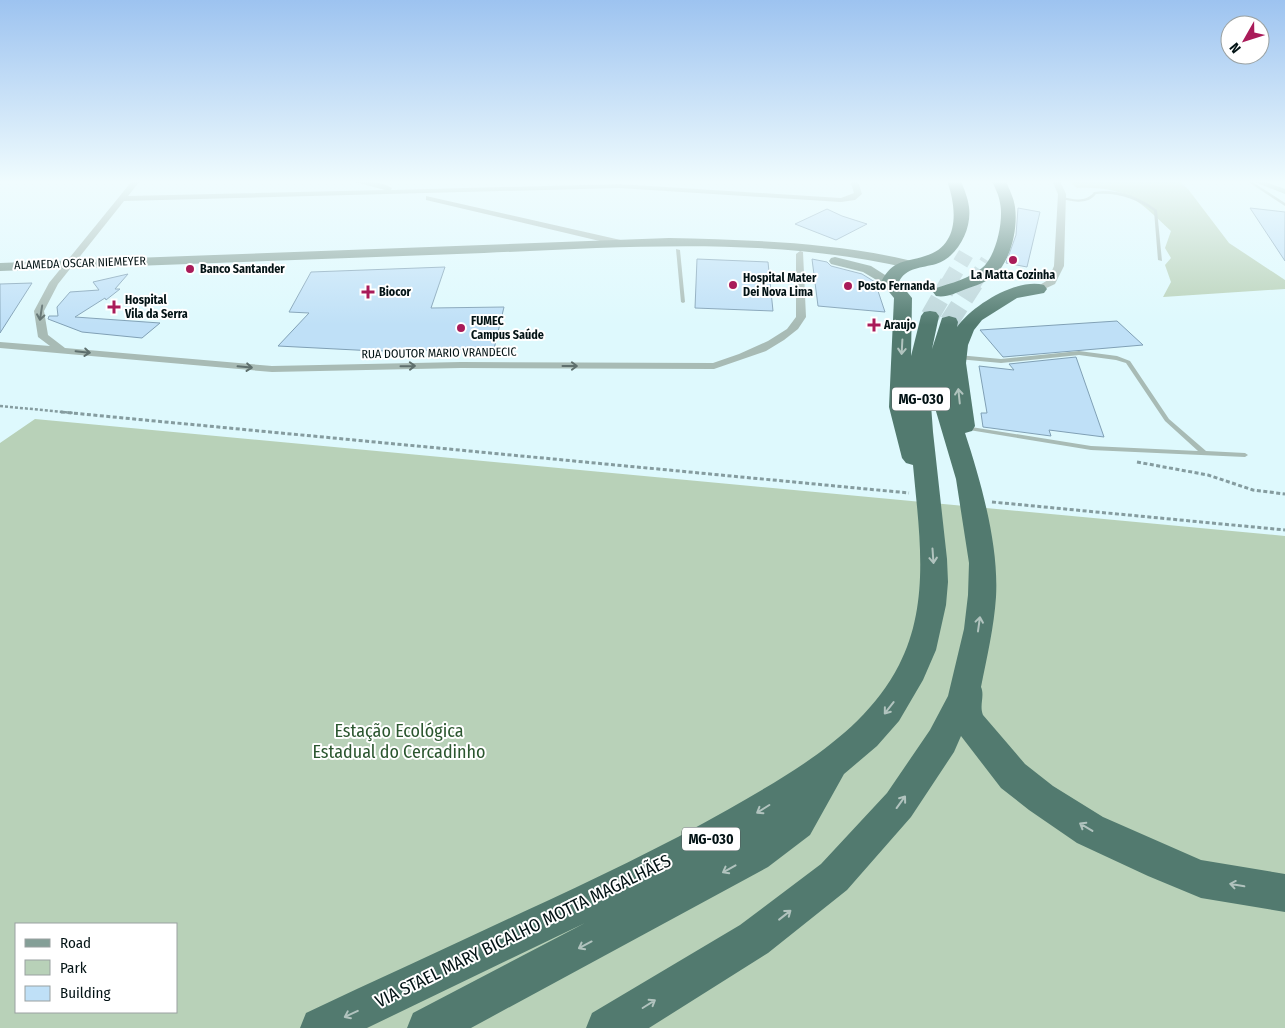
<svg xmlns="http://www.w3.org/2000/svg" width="1285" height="1028" font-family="'Fira Sans Condensed',sans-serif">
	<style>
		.green { fill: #b8d1b8; fill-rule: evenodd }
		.building { fill: #bfe0f7; stroke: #80a0b5 }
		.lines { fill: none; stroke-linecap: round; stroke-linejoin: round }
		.highway-tunnel-far1 { stroke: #bdd6da; stroke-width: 16; stroke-dasharray: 16 8; stroke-linecap: butt }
		.highway-tunnel { stroke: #bdd6da; stroke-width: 19; stroke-dasharray: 19 9; stroke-linecap: butt }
		.path-far1 { stroke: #859c9f; stroke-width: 2.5; stroke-dasharray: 3 2; stroke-linecap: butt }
		.path { stroke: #859c9f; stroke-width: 3; stroke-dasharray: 4 2.5; stroke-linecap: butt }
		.lane { fill: #a8bbb5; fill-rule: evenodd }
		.street { fill: #a8bbb5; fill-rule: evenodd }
		.secondary { fill: #849f97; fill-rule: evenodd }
		.highway { fill: #527a6f; fill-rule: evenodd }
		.oneway { stroke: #5e6f6d }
		.oneway2 { stroke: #b1c3be }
		.poi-dot { fill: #a91b59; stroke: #fff; stroke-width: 2 }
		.labels { text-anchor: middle; stroke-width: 4; stroke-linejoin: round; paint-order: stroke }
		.far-street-label { font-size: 12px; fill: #031315; stroke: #fff }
		.far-poi-label { font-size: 12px; font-weight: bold; fill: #031315; stroke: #fff; text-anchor: start }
		.shield { fill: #fff; stroke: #4f5a5b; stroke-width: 1 }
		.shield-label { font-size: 14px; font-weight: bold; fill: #031315 }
		.near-park-label { font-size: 18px; fill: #2b562f; stroke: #fff }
		.near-street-label { font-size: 18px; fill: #031315; stroke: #fff }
	</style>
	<rect width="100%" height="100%" fill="#def9fd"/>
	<g class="green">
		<path d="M1069,181H1179L1188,189L1229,243L1285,280V289L1163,297L1171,282L1165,265L1171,258L1165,248L1171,231C1138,200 1126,186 1077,188Z"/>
		<path d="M35,419L1285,536V1028H0V443ZM16,924H176V1012H16Z"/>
	</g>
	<g class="building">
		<path d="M1018,208L1040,212L1027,267L1006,263L1016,235Z"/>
		<path d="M1250,208L1285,212V261Z"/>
		<path d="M827,209L842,216L867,224L836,240L795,224Z"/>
		<path d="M697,259L768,262L773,311L695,308Z"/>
		<path d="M812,259L827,262L831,266L862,274L875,282L885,312L818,306Z"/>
		<path d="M445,267L431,308L504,307L494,349L375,351L278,346L309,313L289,312L311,272Z"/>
		<path d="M128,274L115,289H120L106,300L105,298L75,317L160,323L142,338L82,332L48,319L49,316H58L57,307L70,292L99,290L93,282Z"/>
		<path d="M32,283L0,333V284Z"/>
		<path d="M1117,321L1143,345L1003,357L980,330Z"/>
		<path d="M1076,357L1104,437L1049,430L1051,436L983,427L981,413H987L979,366L1014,370L1009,364Z"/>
	</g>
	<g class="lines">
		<g class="highway-tunnel-far1">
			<path d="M948,284L966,254"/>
			<path d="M973,284L988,261"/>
		</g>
		<g class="highway-tunnel">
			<path d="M930,316L949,283"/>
			<path d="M949,322L974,283"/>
		</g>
		<path class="path-far1" d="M0,406L74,413"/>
		<g class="path">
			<path d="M61,412L909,493"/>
			<path d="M1137,462L1208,475L1253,490L1285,494"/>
			<path d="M992,502L1285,530"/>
		</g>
		<g class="lane">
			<path d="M1247,181H1251L1285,203V206Z"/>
			<path d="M1103,191C1124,191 1141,198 1157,210L1162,261L1158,260L1154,211C1137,199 1118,192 1096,194C1088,205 1071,202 1060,198L1062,197C1073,199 1086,203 1094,192Z"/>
			<path d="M676,249L680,250L685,302L683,303L681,302Z"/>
			<path d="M1079,351L1117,356L1130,361L1169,419L1206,451L1245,453L1248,455L1245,457L1091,450L963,429L962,428L963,427L965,426L1091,446L1198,451L1165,421L1126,363L1116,360L1079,355L1001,363L958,359L955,357L958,355L1001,359Z"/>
		</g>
		<g class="street">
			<path d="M132,181H140L128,196L385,190L351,181C364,181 381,181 392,188L391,190L619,184L841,198L854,193L850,181H858L862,194L855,200L841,202L619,188L124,201L58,284L44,311L48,335L65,348L272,366L461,362L713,363L739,354L768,341L787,329L796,317V254L800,251L803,252L806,317L798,329L784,340L766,351L714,369L461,368L272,372L0,348V342L50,346L38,337L34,311L49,283Z"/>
			<path d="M1052,181H1060L1066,194L1065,228L1064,266L1055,284L1038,292L1033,289L1048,280L1054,266L1058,194Z"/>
			<path d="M1252,181H1263L1285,189V194Z"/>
			<path d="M426,196L625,241L629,244L625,247L426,200Z"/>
		</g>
		<g class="secondary">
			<path d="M669,238C751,240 833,242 912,261L914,264L908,268C769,236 625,247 484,253C323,259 161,265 0,271V263Z"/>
			<path d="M835,257L871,266L896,282L895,285H885L863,272L831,264L829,261L831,258Z"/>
		</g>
		<g class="highway">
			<path d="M947,181H961C964,189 968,198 969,207C972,229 958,257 936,264C922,268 906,267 899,282L912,298L911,356L921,316L924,312L930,311L936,312L939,316L932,349L942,318L949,316L956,318L958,322L957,327C973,305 1016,278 1044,285L1047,289L1044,293L1017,298L982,320L974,330L968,345L966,363L975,426L972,431L965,433C981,482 999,545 996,597C994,627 987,657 981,687C985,696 979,705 983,715L1025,764L1053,786L1103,817L1201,860L1285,874V912L1201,898L1148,876L1077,843L1029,810L1001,788L961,736L954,752L911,817L847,890L768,953L649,1028H586L592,1013L740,925L821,864L887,793L930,730L948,696L964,629L968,595L969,563L956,479L930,391L933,432L947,559L948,582L946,605L936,650L923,680L899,721L877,746L844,774L810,835L768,867L471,1028H407L413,1013L585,923L367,1028H300L306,1013C378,979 451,946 523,912C593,880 662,847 729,809C793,772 864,733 899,665C931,603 919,532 913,465L906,463L902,458L889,407L894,298L881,282C893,259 904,263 925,256C960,246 957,208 947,181Z"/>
			<path d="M992,181H1006C1009,189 1014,198 1015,207C1018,228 1011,261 994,276C986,282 975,286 966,289C956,293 946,298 936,296L933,292L936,288C951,283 969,279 982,268C996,257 1004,220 1000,203C999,195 995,188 992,181Z"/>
		</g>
	</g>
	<defs><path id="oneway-shaft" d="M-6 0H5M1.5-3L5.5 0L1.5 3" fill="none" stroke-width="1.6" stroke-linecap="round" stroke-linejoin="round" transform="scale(1.25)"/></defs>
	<g class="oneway">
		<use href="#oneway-shaft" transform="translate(41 313) rotate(99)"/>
		<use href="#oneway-shaft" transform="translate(83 352) rotate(6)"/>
		<use href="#oneway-shaft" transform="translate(408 366) rotate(-1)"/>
		<use href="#oneway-shaft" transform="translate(570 366)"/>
		<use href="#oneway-shaft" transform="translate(245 367) rotate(5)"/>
	</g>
	<g class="oneway2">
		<use href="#oneway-shaft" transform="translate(902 347) rotate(93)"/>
		<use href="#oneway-shaft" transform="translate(959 396) rotate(-96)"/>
		<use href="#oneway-shaft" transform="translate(933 556) rotate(86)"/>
		<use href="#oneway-shaft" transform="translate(979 624) rotate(-82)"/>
		<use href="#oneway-shaft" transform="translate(889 708) rotate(128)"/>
		<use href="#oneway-shaft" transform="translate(901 802) rotate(-54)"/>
		<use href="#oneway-shaft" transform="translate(763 809) rotate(148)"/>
		<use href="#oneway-shaft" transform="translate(1086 827) rotate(-149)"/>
		<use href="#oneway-shaft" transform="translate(729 869) rotate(151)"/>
		<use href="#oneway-shaft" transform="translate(1237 885) rotate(-170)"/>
		<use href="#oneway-shaft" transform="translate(785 915) rotate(-38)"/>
		<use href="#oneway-shaft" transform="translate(585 945) rotate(152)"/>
		<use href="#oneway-shaft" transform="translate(649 1004) rotate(-32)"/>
		<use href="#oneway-shaft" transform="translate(351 1014) rotate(155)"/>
	</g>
	<linearGradient id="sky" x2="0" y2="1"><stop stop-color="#9dc3f0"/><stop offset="0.56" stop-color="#f0fcfe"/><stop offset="1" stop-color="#f0fcfe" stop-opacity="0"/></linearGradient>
	<rect width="1285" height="325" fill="url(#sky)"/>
	<g class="poi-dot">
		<circle cx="1013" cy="260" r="5"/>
		<circle cx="190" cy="269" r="5"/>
		<circle cx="733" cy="285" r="5"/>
		<circle cx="848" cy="286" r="5"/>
		<path d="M365.5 284.5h5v5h5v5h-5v5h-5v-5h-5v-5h5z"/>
		<path d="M111.5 299.5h5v5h5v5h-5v5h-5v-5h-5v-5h5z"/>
		<path d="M871.5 317.5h5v5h5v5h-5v5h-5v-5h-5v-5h5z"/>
		<circle cx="461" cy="328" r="5"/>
	</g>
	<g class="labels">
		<g class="far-street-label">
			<text transform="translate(80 263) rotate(-2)" y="4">ALAMEDA OSCAR NIEMEYER</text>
			<text transform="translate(439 353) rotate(-1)" y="4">RUA DOUTOR MARIO VRANDECIC</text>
		</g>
		<g class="far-poi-label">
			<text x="200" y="273">Banco Santander</text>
			<text x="1013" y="279" text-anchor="middle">La Matta Cozinha</text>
			<text x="743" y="282">Hospital Mater<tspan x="743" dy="14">Dei Nova Lima</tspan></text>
			<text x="858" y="290">Posto Fernanda</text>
			<text x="379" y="296">Biocor</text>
			<text x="125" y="304">Hospital<tspan x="125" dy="14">Vila da Serra</tspan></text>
			<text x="471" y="325">FUMEC<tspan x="471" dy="14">Campus Saúde</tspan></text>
			<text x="884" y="329">Araujo</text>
		</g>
		<g class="shield">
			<rect x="892" y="387.5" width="58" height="23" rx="4"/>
			<rect x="682" y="827.5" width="58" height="23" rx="4"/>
		</g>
		<g class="shield-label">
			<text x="921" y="404">MG-030</text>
			<text x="711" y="844">MG-030</text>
		</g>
		<g class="near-park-label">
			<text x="399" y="737">Estação Ecológica<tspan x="399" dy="21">Estadual do Cercadinho</tspan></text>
		</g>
		<g class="near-street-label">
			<text transform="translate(523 931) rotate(-26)" y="6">VIA STAEL MARY BICALHO MOTTA MAGALHÃES</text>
		</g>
	</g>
	<rect x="15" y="923" width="162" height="90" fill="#ffffff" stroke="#9aa1a1"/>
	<rect x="25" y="939" width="25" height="8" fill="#849f97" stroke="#9aa1a1"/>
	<text x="60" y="948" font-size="15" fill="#031315">Road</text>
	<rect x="25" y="960" width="25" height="15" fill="#b8d1b8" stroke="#9aa1a1"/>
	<text x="60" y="973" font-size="15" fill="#031315">Park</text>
	<rect x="25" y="986" width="25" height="15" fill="#bfe0f7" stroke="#9aa1a1"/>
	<text x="60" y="998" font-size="15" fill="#031315">Building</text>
	<g transform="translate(1245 40) rotate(231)"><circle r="24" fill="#ffffff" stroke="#9aa1a1"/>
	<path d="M0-4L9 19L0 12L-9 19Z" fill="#a91b59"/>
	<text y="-8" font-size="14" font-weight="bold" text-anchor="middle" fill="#031315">N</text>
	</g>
</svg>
